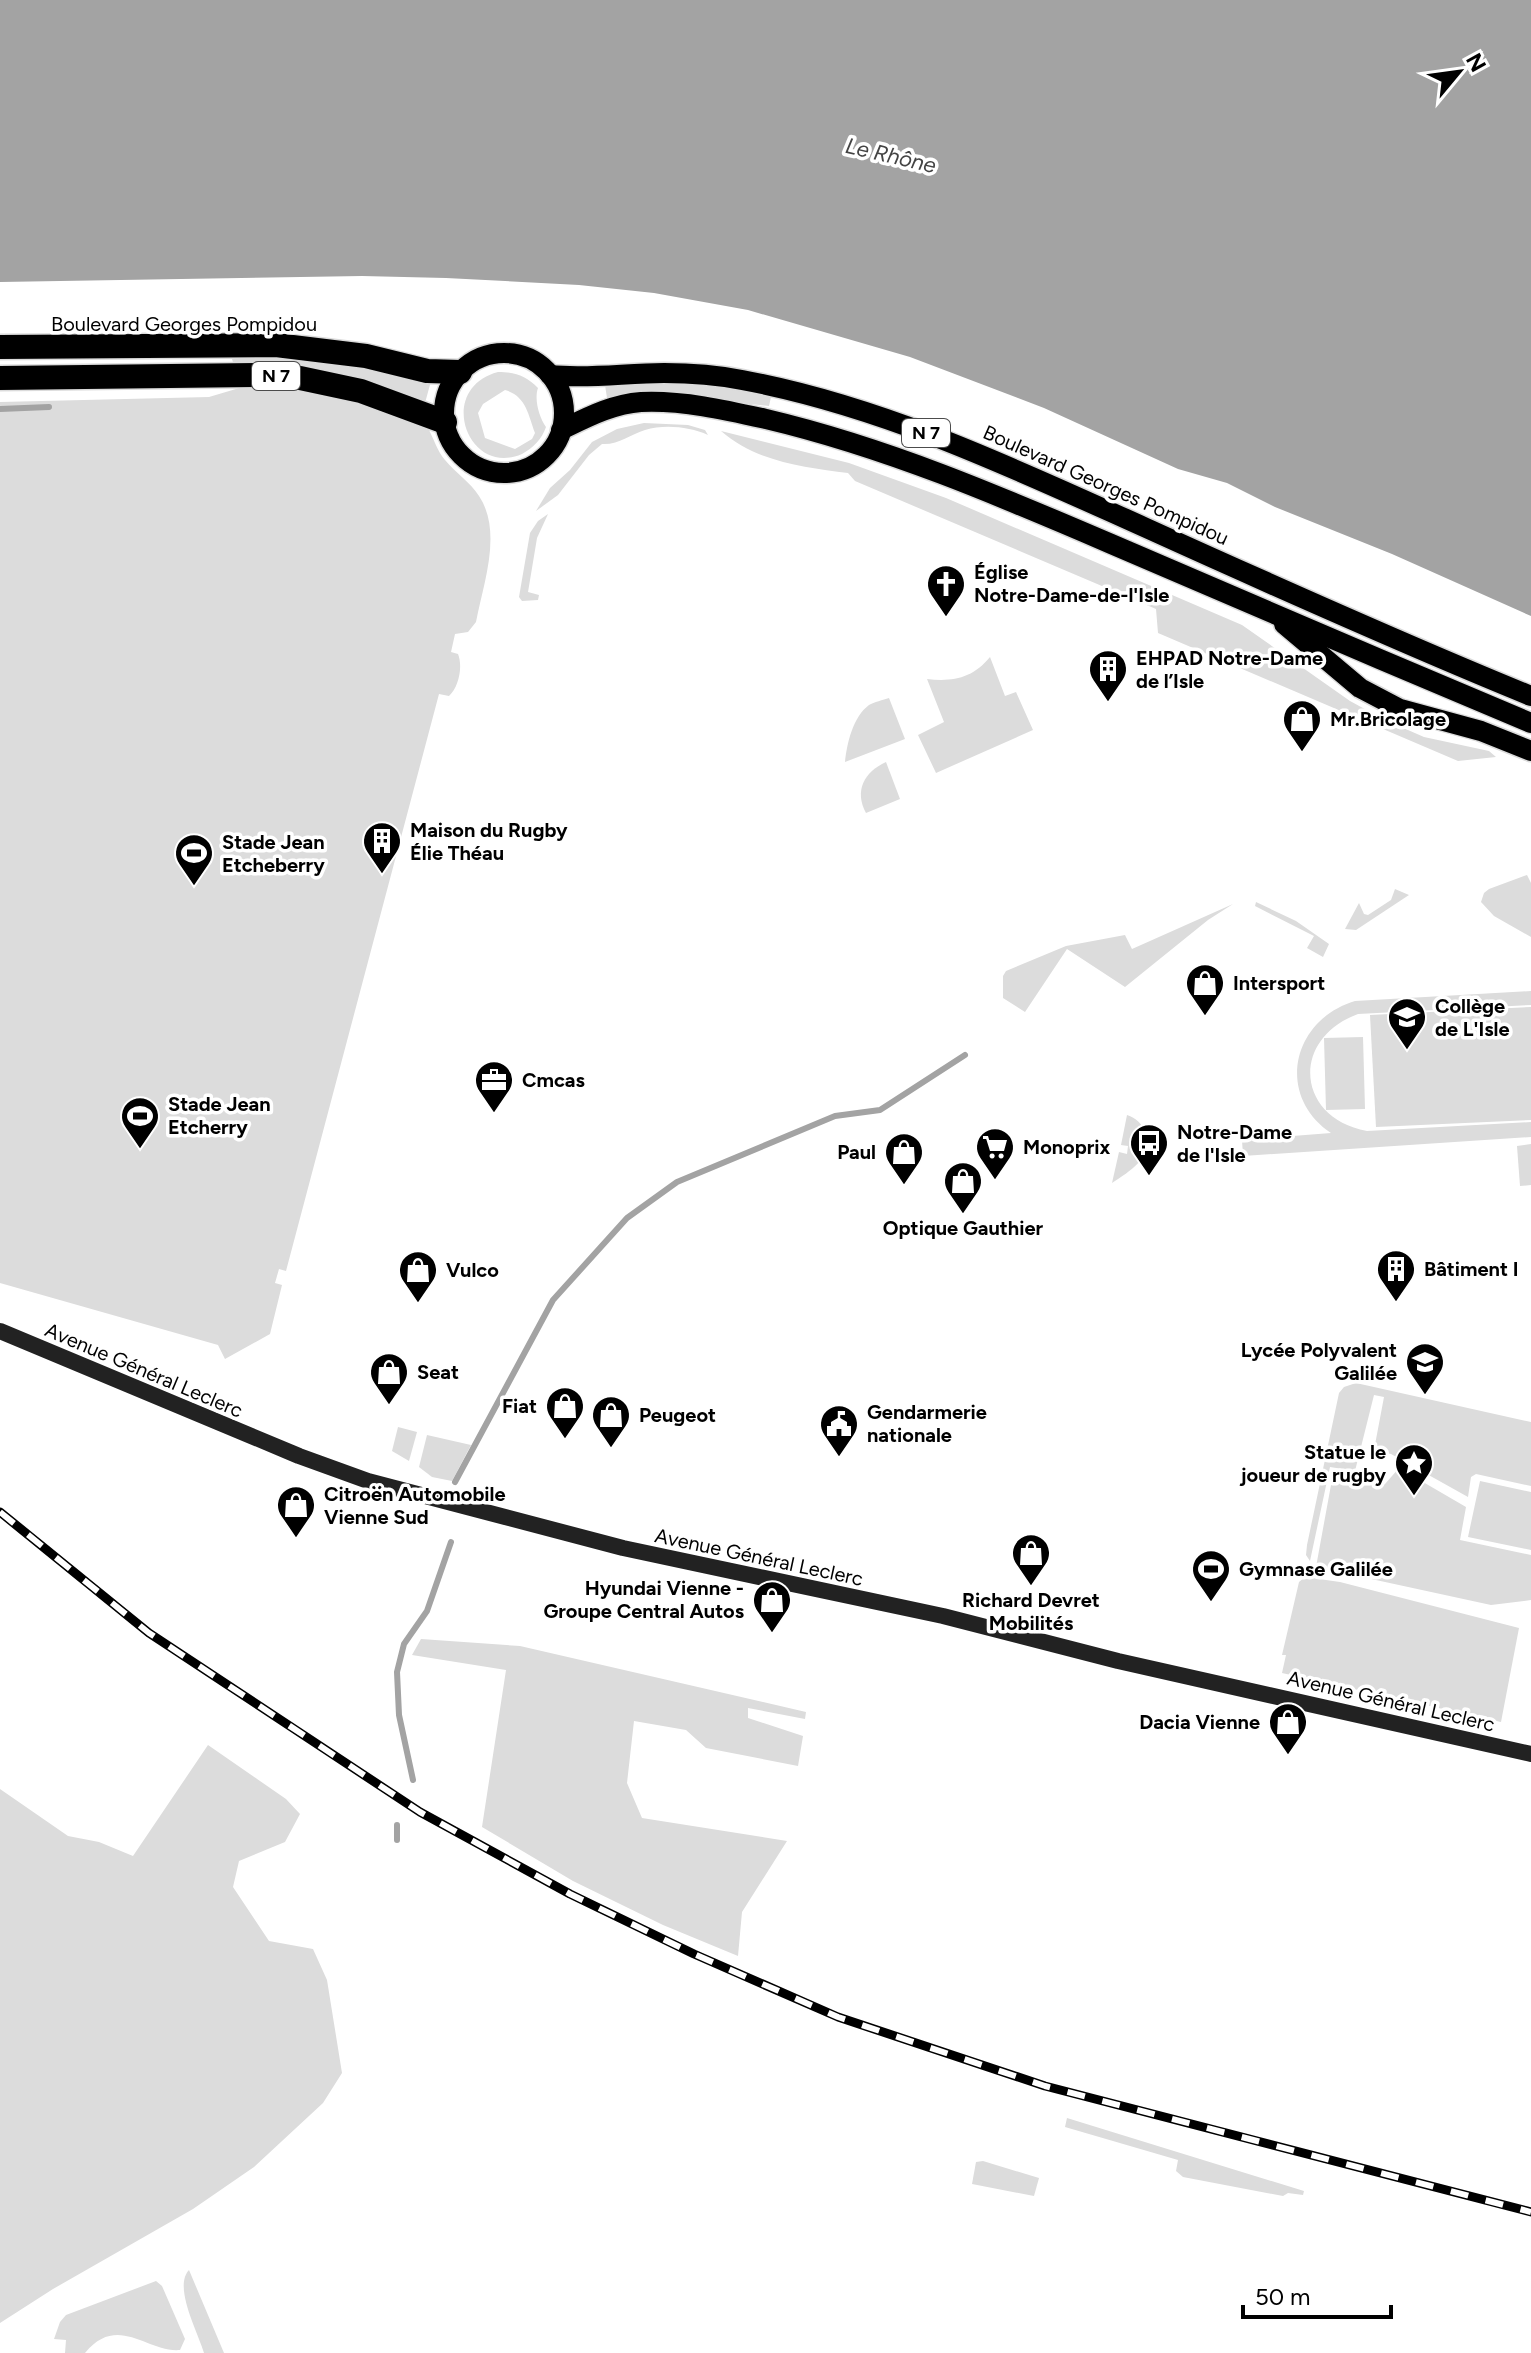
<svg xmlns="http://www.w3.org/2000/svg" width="1531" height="2353" font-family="Figtree,sans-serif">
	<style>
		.green { fill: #dcdcdc; fill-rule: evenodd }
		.water { fill: #a3a3a3 }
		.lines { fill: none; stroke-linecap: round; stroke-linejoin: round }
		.stream { stroke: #a3a3a3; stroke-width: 6 }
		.primary-casing { stroke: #dbdbdb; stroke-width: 23 }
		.highway-casing { stroke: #dbdbdb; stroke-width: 27 }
		.secondary { stroke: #222; stroke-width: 16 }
		.primary { stroke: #000; stroke-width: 20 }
		.highway { stroke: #000; stroke-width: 24 }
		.rail-casing { stroke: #000; stroke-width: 9 }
		.rail { stroke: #fff; stroke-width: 6; stroke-dasharray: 18; stroke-linecap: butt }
		.labels { text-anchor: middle; stroke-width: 7; stroke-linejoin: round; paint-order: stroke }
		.shield { fill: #fff; stroke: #4c4c4c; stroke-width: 2 }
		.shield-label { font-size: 18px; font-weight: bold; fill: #000 }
		.street-label { font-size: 20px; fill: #000; stroke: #fff }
		.poi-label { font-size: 20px; font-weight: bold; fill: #000; stroke: #fff; text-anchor: start }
		.water-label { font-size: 22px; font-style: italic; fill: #444; stroke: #fff }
	</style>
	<rect width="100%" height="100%" fill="#fff"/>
	<g class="green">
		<path d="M249,357L330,360L431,381L425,403L235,369L232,359Z"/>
		<path d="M498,372C516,372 526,376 538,388C534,399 539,417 546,427C542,439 533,448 522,454C468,478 435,389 498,372ZM505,390C526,396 528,414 535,433L532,439L515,449L485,438L478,413L483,404Z"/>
		<path d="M646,382C687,383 732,382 771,397L769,406L657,394L607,398L605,385Z"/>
		<path d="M246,386H289L340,393L428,428C434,439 437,451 445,460C456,473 470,482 479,496C503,532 483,584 476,622L468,632L455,634L451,652L458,654C463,666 459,687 449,696L439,694L286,1271L279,1269L275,1283L282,1285L270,1334L225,1359L218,1345L0,1283V402L209,397Z"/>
		<path d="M644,423L688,425L705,430L708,435C690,427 665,424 645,430C629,435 619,445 602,444L589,455L558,495L536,511L550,488L570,470L592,442L617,429Z"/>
		<path d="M721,431L849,463L946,498L1242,625L1350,701L1385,720L1424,737L1489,751L1496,757L1458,761L1158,633L1156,609L855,481L848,473C805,467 756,462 721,431Z"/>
		<path d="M548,514L537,538L528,592L539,595L538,600L522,601L519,597L530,533L538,521Z"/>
		<path d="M990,657L1005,696L1016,692L1033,730L936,773L918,735L944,722L927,679C953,682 973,678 990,657Z"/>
		<path d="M889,698L905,739L845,762C847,743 853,717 869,705C874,702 883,700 889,698Z"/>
		<path d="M886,762L900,799L866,813C854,791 864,772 886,762Z"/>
		<path d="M1527,875L1531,883V937L1494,916L1481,902L1484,893L1489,889Z"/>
		<path d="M1395,889L1409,895L1356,930L1345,929L1359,903L1364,914L1368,915L1391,900Z"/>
		<path d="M1256,902L1296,921L1329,944L1323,957L1307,948L1314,936L1255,906Z"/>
		<path d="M1233,904L1208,920L1125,987L1067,949L1025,1012L1003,998V976L1006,971L1066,946L1125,935L1132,949Z"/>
		<path d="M1531,991V1005L1358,1014C1290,1039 1296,1118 1367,1131L1531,1122V1137L1243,1156L1242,1140L1331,1133C1275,1095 1292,1020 1355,1001Z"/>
		<path d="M1531,1007V1120L1376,1127L1370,1015Z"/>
		<path d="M1363,1037L1365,1109L1326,1110L1324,1038Z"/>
		<path d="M1127,1115C1136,1118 1142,1123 1145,1133C1153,1158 1130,1171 1112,1183L1119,1152L1127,1154L1128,1146L1121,1145Z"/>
		<path d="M1531,1144V1185L1520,1186L1517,1146Z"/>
		<path d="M1356,1383L1531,1422V1486L1476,1474L1471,1477L1468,1497L1391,1454L1374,1450L1384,1397L1374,1395L1355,1471L1330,1467L1310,1561L1306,1555L1307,1545L1339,1393L1344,1387Z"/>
		<path d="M398,1427L417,1432L409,1461L392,1451Z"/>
		<path d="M427,1435L471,1445L452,1481L432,1477L419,1467Z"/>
		<path d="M1399,1468L1466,1507L1460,1540L1531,1555V1600L1491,1605L1316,1567L1333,1474L1385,1484Z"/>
		<path d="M1480,1481L1531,1492V1550L1468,1537Z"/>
		<path d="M1305,1577L1340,1582L1519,1628L1501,1722L1282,1673L1286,1655H1282L1299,1582Z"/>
		<path d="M421,1639L520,1646L806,1712L805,1719L748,1708V1718L803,1736L798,1766L706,1748L686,1730L634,1721L627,1783L642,1818L787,1841L742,1912L738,1956L663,1925L573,1881L482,1827L506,1670L412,1655Z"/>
		<path d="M208,1745L286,1799L300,1814L285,1842L239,1861L233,1887L269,1941L313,1949L327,1980L342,2073L323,2103L254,2167L193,2209L53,2289L0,2323V1789L68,1836L99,1842L133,1856Z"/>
		<path d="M1067,2118L1304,2191L1303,2195L1288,2193L1283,2196L1183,2177L1176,2171L1178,2160L1065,2127Z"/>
		<path d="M983,2161L1039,2178L1034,2196L972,2184L976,2162Z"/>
		<path d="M189,2270L224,2353H204C198,2332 173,2287 189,2270Z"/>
		<path d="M156,2281L162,2286L185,2339L180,2350C147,2353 118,2313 85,2353H65L66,2340L54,2339L60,2322L66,2315Z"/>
	</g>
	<path class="water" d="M0,0H1531V616L1392,554L1275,507L1227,483L1178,469L1044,408L910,357L748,310L654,293L579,285L446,278L362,276L0,282Z"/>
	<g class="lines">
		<g class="stream">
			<path d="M0,409L49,407"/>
			<path d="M455,1482L553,1300L627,1218L677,1182L835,1116L880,1110L965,1055"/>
			<path d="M413,1780L399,1715L397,1672L404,1644L427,1611L451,1542"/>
			<path d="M397,1840V1825"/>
		</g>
		<g class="primary-casing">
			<g id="primary">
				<circle cx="504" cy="413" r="60"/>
				<path d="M550,375C588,379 626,373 664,373C690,373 717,375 742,380C883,406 1015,469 1144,527C1272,585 1401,643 1531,696"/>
				<path d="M561,430C586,418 612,404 641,402C682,400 726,410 766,419C893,449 1011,501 1130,552C1263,609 1397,667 1531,723"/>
				<path d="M1284,624L1360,688L1400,709L1481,731L1531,751"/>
			</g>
		</g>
		<g class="highway-casing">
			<g id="highway">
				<path d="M0,347L276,345L366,356L427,371L460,372"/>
				<path d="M0,378L255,375L300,378L361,391L445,422"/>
			</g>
		</g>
		<path class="secondary" d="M0,1331L299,1456L368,1481L623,1548L943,1616L1118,1661L1531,1754"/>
		<use href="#primary" class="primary"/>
		<use href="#highway" class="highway"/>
		<g class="rail-casing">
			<path id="rail" d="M0,1512L149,1633L420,1812L570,1894L694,1954L838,2017L1045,2086L1531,2212"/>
		</g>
		<use href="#rail" class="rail"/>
	</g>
	<defs>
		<g id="church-pin" transform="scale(2)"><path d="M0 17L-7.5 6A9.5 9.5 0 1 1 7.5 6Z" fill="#000" stroke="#fff"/><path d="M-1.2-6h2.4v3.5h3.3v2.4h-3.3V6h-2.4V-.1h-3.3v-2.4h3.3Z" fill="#fff"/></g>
		<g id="building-pin" transform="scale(2)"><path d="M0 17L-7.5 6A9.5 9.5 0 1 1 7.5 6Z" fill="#000" stroke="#fff"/><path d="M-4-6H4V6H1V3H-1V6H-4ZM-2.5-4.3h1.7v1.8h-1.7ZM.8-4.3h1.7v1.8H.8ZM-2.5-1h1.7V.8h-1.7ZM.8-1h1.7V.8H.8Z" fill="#fff"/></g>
		<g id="shop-pin" transform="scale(2)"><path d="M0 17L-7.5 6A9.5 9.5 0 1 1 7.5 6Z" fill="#000" stroke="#fff"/><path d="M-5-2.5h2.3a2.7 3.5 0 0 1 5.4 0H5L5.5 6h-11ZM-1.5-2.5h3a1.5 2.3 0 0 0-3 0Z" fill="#fff"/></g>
		<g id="stadium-pin" transform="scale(2)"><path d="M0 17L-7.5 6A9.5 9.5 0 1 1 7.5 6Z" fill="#000" stroke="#fff"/><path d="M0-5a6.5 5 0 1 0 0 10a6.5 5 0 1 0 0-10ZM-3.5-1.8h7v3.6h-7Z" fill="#fff"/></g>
		<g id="school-pin" transform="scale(2)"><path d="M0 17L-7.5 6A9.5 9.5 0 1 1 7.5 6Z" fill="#000" stroke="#fff"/><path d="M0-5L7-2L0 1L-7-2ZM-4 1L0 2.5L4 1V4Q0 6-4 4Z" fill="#fff"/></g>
		<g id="office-pin" transform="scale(2)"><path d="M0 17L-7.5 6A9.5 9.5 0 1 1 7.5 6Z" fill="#000" stroke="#fff"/><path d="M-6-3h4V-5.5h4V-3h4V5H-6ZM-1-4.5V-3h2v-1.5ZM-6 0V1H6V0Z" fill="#fff"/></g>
		<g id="bus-pin" transform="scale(2)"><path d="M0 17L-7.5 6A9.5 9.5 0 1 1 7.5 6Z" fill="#000" stroke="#fff"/><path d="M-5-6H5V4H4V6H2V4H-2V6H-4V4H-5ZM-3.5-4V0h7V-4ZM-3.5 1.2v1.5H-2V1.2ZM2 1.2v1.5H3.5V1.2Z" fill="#fff"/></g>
		<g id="supermarket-pin" transform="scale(2)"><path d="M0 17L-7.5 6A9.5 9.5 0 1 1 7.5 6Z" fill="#000" stroke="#fff"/><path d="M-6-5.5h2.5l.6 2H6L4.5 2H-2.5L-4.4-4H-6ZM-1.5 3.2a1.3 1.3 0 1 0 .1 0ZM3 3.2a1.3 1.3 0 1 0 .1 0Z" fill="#fff"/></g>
		<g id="civic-pin" transform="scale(2)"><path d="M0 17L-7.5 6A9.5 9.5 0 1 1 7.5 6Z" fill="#000" stroke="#fff"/><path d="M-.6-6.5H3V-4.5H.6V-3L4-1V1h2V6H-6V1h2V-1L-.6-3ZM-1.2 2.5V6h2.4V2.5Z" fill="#fff"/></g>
		<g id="sight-pin" transform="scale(2)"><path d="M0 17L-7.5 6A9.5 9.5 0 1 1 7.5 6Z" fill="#000" stroke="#fff"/><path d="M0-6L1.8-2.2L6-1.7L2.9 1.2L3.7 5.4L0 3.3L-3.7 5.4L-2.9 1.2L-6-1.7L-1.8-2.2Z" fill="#fff"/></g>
	</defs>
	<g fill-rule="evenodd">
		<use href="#church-pin" x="946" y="584"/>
		<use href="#building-pin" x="1108" y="669"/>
		<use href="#shop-pin" x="1302" y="719"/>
		<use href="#building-pin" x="382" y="841"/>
		<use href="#stadium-pin" x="194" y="853"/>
		<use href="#shop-pin" x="1205" y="983"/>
		<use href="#school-pin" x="1407" y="1017"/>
		<use href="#office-pin" x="494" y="1080"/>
		<use href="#stadium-pin" x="140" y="1116"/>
		<use href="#bus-pin" x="1149" y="1143"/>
		<use href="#supermarket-pin" x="995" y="1147"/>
		<use href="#shop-pin" x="904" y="1152"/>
		<use href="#shop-pin" x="963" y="1181"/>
		<use href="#building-pin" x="1396" y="1269"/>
		<use href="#shop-pin" x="418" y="1270"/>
		<use href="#school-pin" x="1425" y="1362"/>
		<use href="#shop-pin" x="389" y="1372"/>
		<use href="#shop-pin" x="565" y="1406"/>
		<use href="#shop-pin" x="611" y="1415"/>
		<use href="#civic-pin" x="839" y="1424"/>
		<use href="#sight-pin" x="1414" y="1463"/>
		<use href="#shop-pin" x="296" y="1505"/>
		<use href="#shop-pin" x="1031" y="1553"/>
		<use href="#stadium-pin" x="1211" y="1569"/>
		<use href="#shop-pin" x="772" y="1600"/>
		<use href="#shop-pin" x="1288" y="1722"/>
	</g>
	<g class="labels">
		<g class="shield">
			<rect x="252" y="362" width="48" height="28" rx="6"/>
			<rect x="902" y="419" width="48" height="28" rx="6"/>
		</g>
		<g class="shield-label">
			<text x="276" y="382">N 7</text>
			<text x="926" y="439">N 7</text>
		</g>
		<g class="street-label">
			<text x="184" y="331">Boulevard Georges Pompidou</text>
			<text transform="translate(1106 485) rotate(24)" y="7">Boulevard Georges Pompidou</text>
			<text transform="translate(144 1370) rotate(23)" y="7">Avenue Général Leclerc</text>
			<text transform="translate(759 1557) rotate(12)" y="7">Avenue Général Leclerc</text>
			<text transform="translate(1391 1701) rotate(13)" y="7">Avenue Général Leclerc</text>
		</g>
		<g class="poi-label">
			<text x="974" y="579">Église<tspan x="974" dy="23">Notre-Dame-de-l'Isle</tspan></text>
			<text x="1136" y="665">EHPAD Notre-Dame<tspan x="1136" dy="23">de l’Isle</tspan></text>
			<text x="1330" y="726">Mr.Bricolage</text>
			<text x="410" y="837">Maison du Rugby<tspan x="410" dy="23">Élie Théau</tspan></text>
			<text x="222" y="849">Stade Jean<tspan x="222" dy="23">Etcheberry</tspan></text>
			<text x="1233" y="990">Intersport</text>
			<text x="1435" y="1013">Collège<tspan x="1435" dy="23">de L'Isle</tspan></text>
			<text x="522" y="1087">Cmcas</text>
			<text x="168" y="1111">Stade Jean<tspan x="168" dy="23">Etcherry</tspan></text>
			<text x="1177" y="1139">Notre-Dame<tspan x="1177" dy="23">de l'Isle</tspan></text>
			<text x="1023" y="1154">Monoprix</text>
			<text x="876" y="1159" text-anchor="end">Paul</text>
			<text x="963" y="1235" text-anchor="middle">Optique Gauthier</text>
			<text x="1424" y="1276">Bâtiment I</text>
			<text x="446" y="1277">Vulco</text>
			<text x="1397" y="1357" text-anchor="end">Lycée Polyvalent<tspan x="1397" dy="23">Galilée</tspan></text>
			<text x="417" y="1379">Seat</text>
			<text x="537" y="1413" text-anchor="end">Fiat</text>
			<text x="867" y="1419">Gendarmerie<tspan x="867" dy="23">nationale</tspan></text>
			<text x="639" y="1422">Peugeot</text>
			<text x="1386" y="1459" text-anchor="end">Statue le<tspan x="1386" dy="23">joueur de rugby</tspan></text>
			<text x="324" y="1501">Citroën Automobile<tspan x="324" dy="23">Vienne Sud</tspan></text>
			<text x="1239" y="1576">Gymnase Galilée</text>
			<text x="744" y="1595" text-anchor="end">Hyundai Vienne -<tspan x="744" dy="23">Groupe Central Autos</tspan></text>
			<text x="1031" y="1607" text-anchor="middle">Richard Devret<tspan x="1031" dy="23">Mobilités</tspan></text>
			<text x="1260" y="1729" text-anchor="end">Dacia Vienne</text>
		</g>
		<g class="water-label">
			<text transform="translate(891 155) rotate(13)" y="8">Le Rhône</text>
		</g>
	</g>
	<g transform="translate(1459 72) rotate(61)" stroke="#ffffff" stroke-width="6" paint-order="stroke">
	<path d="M0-6L14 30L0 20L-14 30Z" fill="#000000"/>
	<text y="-12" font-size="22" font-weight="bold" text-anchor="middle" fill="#000000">N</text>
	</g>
	<path d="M1243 2305v12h148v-12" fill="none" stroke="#000000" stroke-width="4"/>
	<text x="1255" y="2305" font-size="24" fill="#000000" stroke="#ffffff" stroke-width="6" paint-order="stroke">50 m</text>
</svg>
